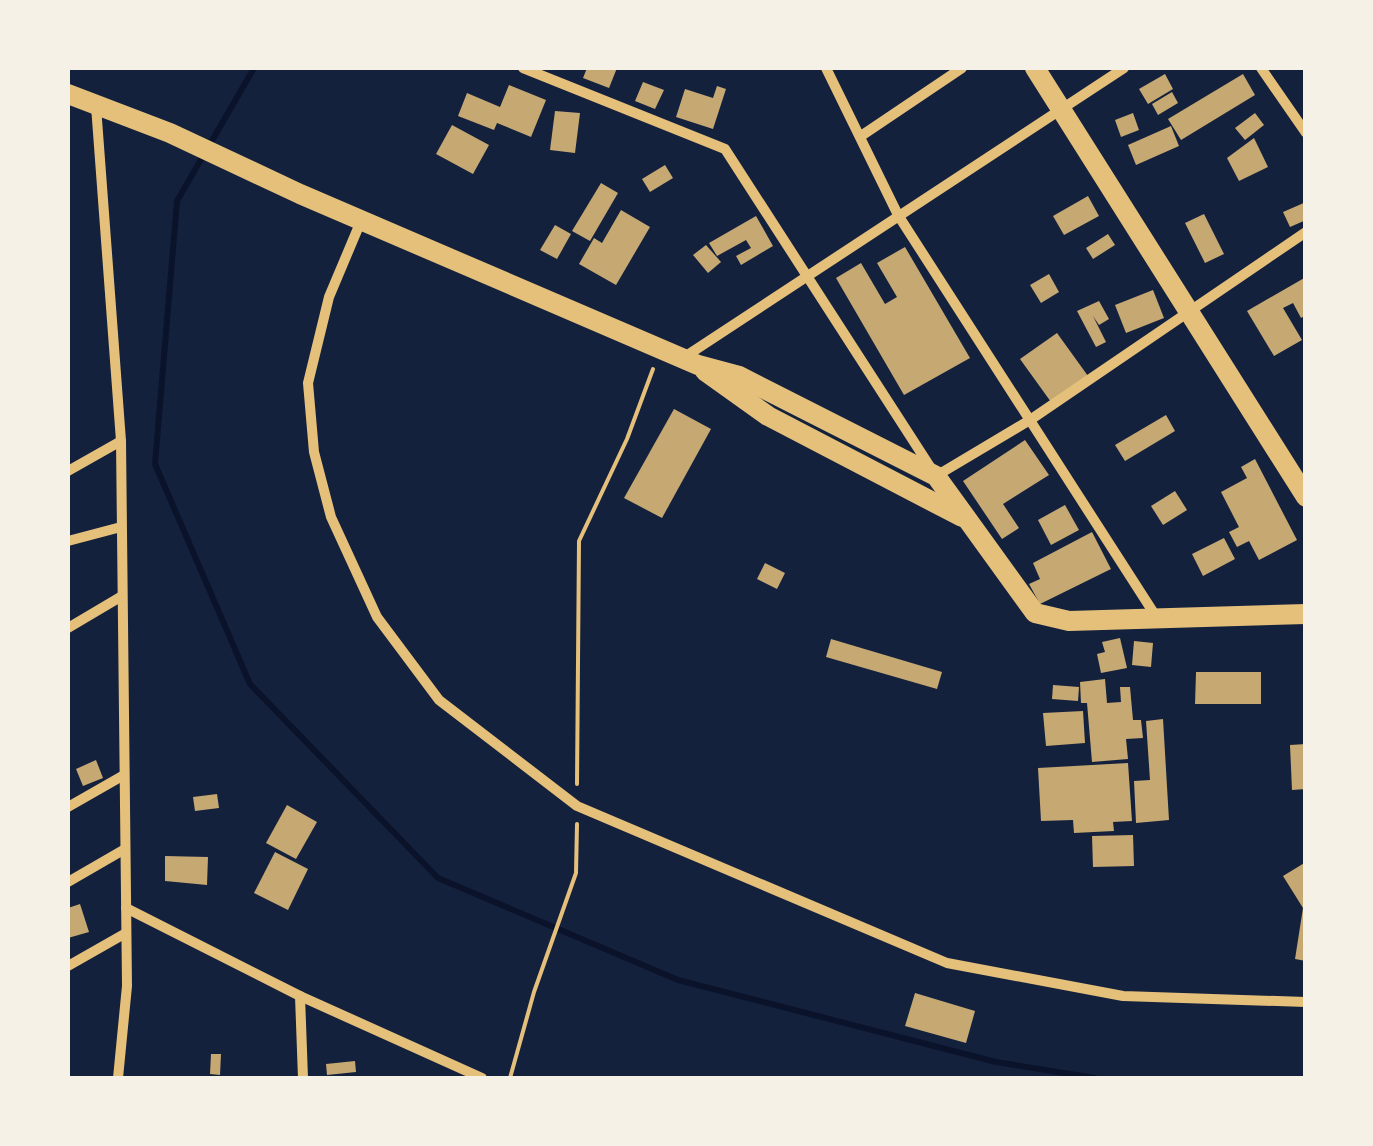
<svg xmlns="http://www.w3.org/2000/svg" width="1373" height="1146" font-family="'DM Sans',sans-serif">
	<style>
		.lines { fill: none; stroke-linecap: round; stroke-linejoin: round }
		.stream { stroke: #0b132b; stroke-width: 6 }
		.building { fill: #c6a872 }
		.path { stroke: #e5c07b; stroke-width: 4 }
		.minor { stroke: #e5c07b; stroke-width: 10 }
		.primary { stroke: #e5c07b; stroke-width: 20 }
	</style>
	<rect width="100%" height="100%" fill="#14213d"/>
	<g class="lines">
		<path class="stream" d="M254,68L177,201L155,464L250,684L438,878L678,980L996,1062L1095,1078"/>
	</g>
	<g class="building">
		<path d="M587,68H617L609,88L583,78Z"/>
		<path d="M1165,74L1173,89L1148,104L1139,89Z"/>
		<path d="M1243,74L1255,95L1181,140L1168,119Z"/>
		<path d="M643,82L664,90L655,109L635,101Z"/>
		<path d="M509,85L546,100L531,137L497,123L494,130L458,116L467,93L500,107Z"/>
		<path d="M717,86L726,89L713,129L676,117L685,89L713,98Z"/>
		<path d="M1172,92L1178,103L1158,115L1152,104Z"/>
		<path d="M555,111L580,113L575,153L550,150Z"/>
		<path d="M1133,113L1139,130L1121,137L1115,120Z"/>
		<path d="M1255,113L1264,125L1245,140L1235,128Z"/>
		<path d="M452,125L489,145L473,174L436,154Z"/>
		<path d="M1171,126L1179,146L1136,165L1128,145Z"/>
		<path d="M1254,138L1268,167L1239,181L1227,158Z"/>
		<path d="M665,165L673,178L650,192L642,179Z"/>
		<path d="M601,183L618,193L590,241L572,231Z"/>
		<path d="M1088,196L1099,216L1064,235L1053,216Z"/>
		<path d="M1306,202V220L1290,227L1283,212Z"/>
		<path d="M621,210L650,227L616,285L579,264L594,238L602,243Z"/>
		<path d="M1204,214L1224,254L1205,263L1185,223Z"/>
		<path d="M756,216L773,246L741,265L736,256L751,248L746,240L717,256L709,243Z"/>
		<path d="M555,225L571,234L557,259L540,250Z"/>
		<path d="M1108,234L1115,245L1093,259L1086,248Z"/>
		<path d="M706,245L721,262L708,273L693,255Z"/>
		<path d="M905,247L970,358L904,395L836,278L861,263L885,304L897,297L877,263Z"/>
		<path d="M1049,274L1059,292L1041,303L1030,285Z"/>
		<path d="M1306,277V315L1301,318L1293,303L1283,308L1302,340L1274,356L1247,311Z"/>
		<path d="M1153,290L1164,318L1126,333L1115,305Z"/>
		<path d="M1099,301L1109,319L1099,325L1093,316L1106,342L1096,347L1077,311Z"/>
		<path d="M1057,333L1088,376L1051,402L1020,359Z"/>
		<path d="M674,409L711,429L662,518L624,498Z"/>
		<path d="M1166,415L1175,431L1125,461L1115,445Z"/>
		<path d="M1025,440L1049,475L1003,504L1019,528L1002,539L963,481Z"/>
		<path d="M1255,459L1297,540L1259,560L1249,541L1237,547L1229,532L1239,527L1221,492L1247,478L1241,467Z"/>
		<path d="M1175,491L1187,510L1163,525L1151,506Z"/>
		<path d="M1065,505L1079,530L1051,545L1038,520Z"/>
		<path d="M1092,532L1111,569L1040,604L1029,584L1040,579L1033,563Z"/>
		<path d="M1224,538L1235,559L1203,576L1192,554Z"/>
		<path d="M765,563L785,573L777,589L757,579Z"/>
		<path d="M1120,638L1127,668L1101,673L1097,654L1105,652L1102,642Z"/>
		<path d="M831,639L942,672L937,689L826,657Z"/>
		<path d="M1134,641L1153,643L1151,667L1132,665Z"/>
		<path d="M1196,672H1261V704H1195Z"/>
		<path d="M1105,679L1107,703L1121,702L1120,687H1130L1133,720H1141L1143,738L1126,739L1128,759L1092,762L1087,703H1081L1080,682Z"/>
		<path d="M1053,685L1079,687L1078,701L1052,699Z"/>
		<path d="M1083,711L1085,743L1046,746L1043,713Z"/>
		<path d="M1163,719L1169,820L1136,823L1134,781L1150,780L1146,721Z"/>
		<path d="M1306,744V789L1292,790L1290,745Z"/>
		<path d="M96,760L103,778L83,786L76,769Z"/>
		<path d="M1128,763L1132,821L1113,822L1114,831L1074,833L1073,820L1041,821L1038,768Z"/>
		<path d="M217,794L219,808L195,811L193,797Z"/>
		<path d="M287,805L317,822L296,859L266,843Z"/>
		<path d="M1133,835L1134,866L1093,867L1092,836Z"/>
		<path d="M275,852L308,869L288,910L254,893Z"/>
		<path d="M165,856L208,857L207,885L165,881Z"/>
		<path d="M1306,862V961L1295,959L1303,908L1283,876Z"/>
		<path d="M80,904L89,932L68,938V908Z"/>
		<path d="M915,993L975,1011L966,1043L905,1026Z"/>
		<path d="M211,1054H221L220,1075L210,1074Z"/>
		<path d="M355,1061L356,1072L327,1075L326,1064Z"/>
	</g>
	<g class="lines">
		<g class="path">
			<path d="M577,784L579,541L627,439L653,369"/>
			<path d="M510,1078L534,992L576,873L577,824"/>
		</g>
		<g class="minor">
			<path d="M523,68L725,149L936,476L1030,420L1306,232"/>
			<path d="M826,68L898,215L1157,618"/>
			<path d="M1261,68L1306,133"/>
			<path d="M96,106L121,441L127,986L118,1078"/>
			<path d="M861,136L962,68"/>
			<path d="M361,221L329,297L308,383L314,452L331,517L377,617L439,700L577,806L947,963L1123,996L1306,1002"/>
			<path d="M683,358L1124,68"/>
			<path d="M68,471L121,441"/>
			<path d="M68,541L121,527"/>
			<path d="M68,628L122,596"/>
			<path d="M68,807L124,775"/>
			<path d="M68,882L125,849"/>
			<path d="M126,908L300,996L482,1078"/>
			<path d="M68,966L126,933"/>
			<path d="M300,996L303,1078"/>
		</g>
		<g class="primary">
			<path d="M1035,68L1306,497"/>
			<path d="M68,94L170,133L300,194L698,365L739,376L936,476L1035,613L1069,621L1306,614"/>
			<path d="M705,371L768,416L962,517"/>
		</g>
	</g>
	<rect width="1373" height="1146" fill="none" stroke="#f6f1e7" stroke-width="140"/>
</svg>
